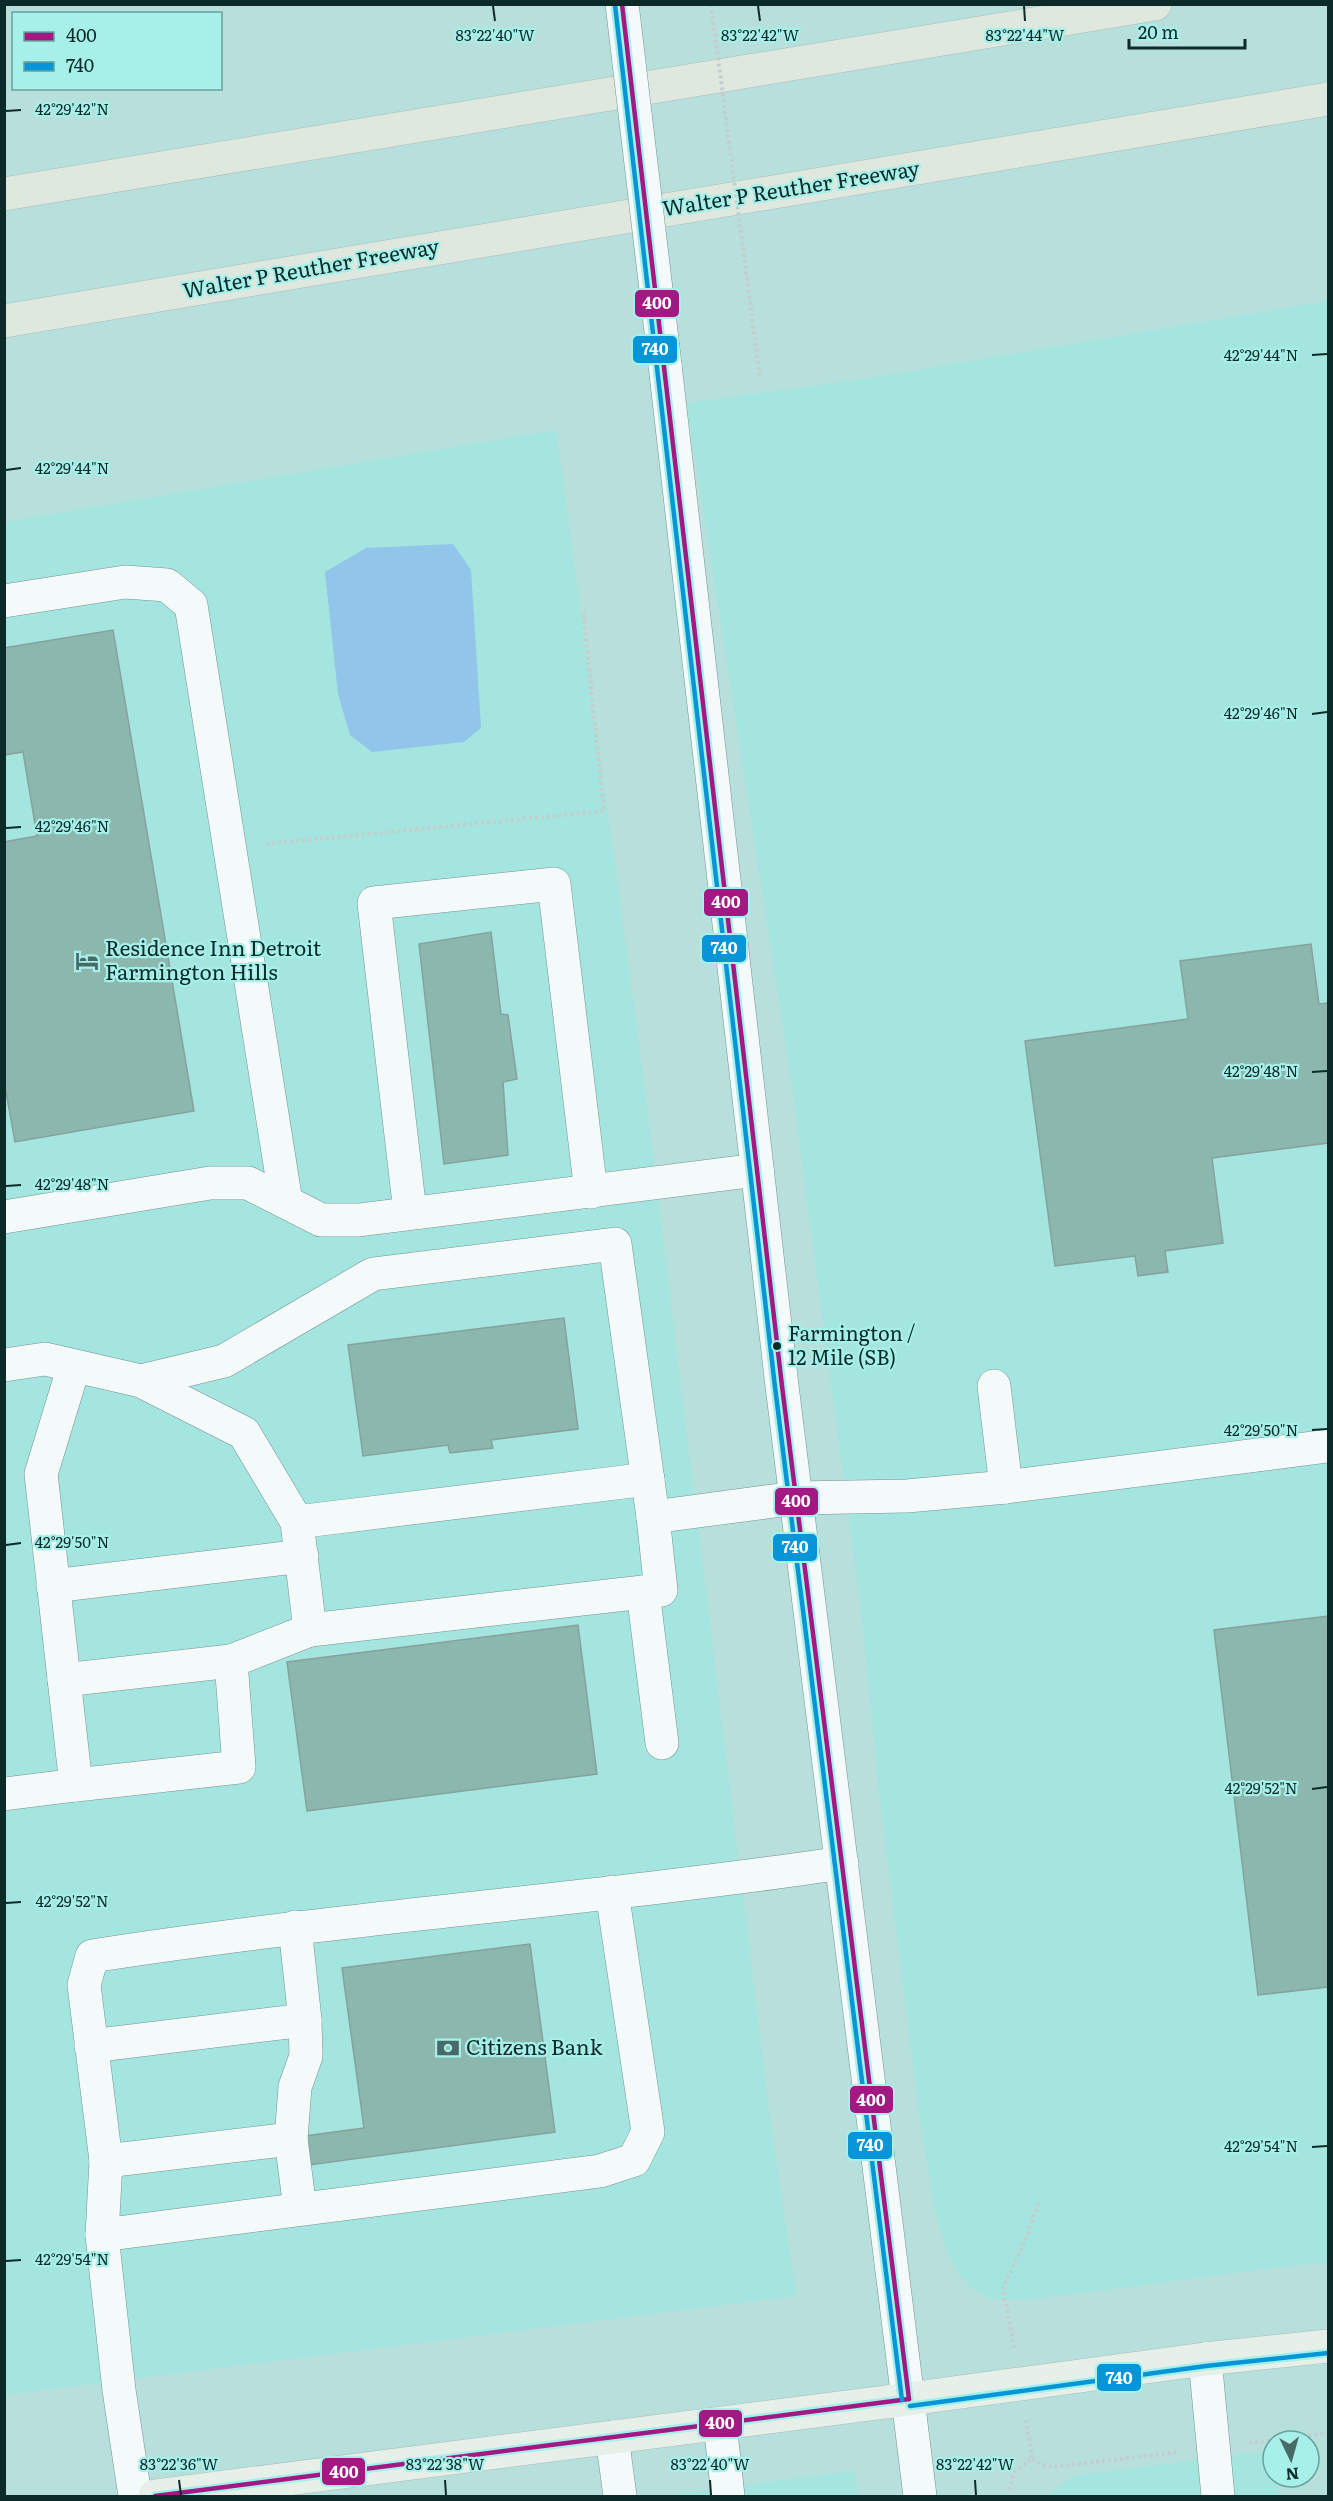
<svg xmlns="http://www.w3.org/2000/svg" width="1333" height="2501" font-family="Literata,serif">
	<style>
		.built { fill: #a4e5df }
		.water { fill: #91c5ea }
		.building { fill: #8bb7ae; stroke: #85a29d; stroke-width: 1.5 }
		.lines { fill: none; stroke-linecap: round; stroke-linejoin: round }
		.minor-casing { stroke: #739491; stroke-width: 34 }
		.major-casing { stroke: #a8bebb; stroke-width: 34 }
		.highway-casing { stroke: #a8bebb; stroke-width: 34 }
		.path { stroke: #c3cfce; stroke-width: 4; stroke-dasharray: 3 3; stroke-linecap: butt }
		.minor { stroke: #f4fafa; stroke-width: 33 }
		.major { stroke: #e7efe9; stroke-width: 33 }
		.highway { stroke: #dee8df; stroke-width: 33 }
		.minor-bridge-casing { stroke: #739491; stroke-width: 34; stroke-linecap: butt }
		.path-bridge { stroke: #c3cfce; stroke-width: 4; stroke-dasharray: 3 3; stroke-linecap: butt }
		.minor-bridge { stroke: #f4fafa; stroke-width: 33 }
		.bus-1-casing { stroke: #a6f0e9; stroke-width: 9 }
		.bus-2-casing { stroke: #a6f0e9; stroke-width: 9 }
		.bus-1 { stroke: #a31984; stroke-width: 4.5 }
		.bus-2 { stroke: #0696d7; stroke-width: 4.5 }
		.ticks { fill: none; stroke: #0c2b28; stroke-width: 2 }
		.bus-dot { fill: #0c2b28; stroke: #a6f0e9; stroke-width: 2 }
		.labels { text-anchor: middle; stroke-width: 4.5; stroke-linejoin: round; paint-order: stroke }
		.bus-label { font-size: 20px; fill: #0c2b28; stroke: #a6f0e9; text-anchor: start }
		.street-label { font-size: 21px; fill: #0c2b28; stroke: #a6f0e9 }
		.poi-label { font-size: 21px; fill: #0c2b28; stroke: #a6f0e9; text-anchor: start }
		.ticks-label { font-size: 15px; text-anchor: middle; fill: #0c2b28; stroke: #a6f0e9; stroke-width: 4.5; stroke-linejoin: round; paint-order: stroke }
		.line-badge { stroke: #a6f0e9; stroke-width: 2 }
		.badge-label { font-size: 16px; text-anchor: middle; font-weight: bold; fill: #fff }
	</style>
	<rect width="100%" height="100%" fill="#b7dfdc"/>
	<g class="built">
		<path d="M1328,301V2263L1297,2265L1027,2300L991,2299L970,2286L957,2271L948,2254L934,2205L921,2126L879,1790L862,1618L792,1085L687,403L864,379Z"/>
		<path d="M556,430L639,1043L770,2119L796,2296L5,2395V522Z"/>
		<path d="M1273,2450V2477H1278L1280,2496H1047L1073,2476Z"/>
		<path d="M855,2471L858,2496H663Z"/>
	</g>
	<path class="water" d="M453,544L471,570L481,728L464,742L372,752L350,735L338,694L325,572L366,548Z"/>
	<g class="building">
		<path d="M113,630L194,1111L15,1142L4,1081V842L37,836L23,752L4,755V648Z"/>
		<path d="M491,932L501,1014L508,1015L517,1079L503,1082L508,1155L444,1164L419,944Z"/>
		<path d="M1311,944L1319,1004L1328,1003V1143L1212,1158L1223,1243L1165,1251L1168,1272L1138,1276L1135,1256L1055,1266L1025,1041L1188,1019L1180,961Z"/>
		<path d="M564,1318L578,1429L491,1440L493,1448L450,1453L448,1445L363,1456L348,1345Z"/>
		<path d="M1328,1616V1987L1258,1995L1214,1630Z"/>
		<path d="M578,1625L597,1774L307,1811L287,1662Z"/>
		<path d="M530,1944L555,2132L309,2165L305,2136L364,2128L342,1968Z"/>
	</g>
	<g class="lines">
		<g class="minor-casing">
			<g id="minor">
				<path d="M665,365L782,1386L920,2496"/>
				<path d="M4,601L125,582L167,585L191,605L286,1202"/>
				<path d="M410,1212L374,903L554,884L591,1192"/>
				<path d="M4,1217L210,1183H248L321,1220H359L757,1170"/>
				<path d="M4,1365L45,1359L141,1381L244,1433L297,1522L648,1479"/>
				<path d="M74,1366L41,1474L76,1785L239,1767L231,1661L310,1630L297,1522"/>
				<path d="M141,1381L224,1361L373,1274L615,1244L653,1517L661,1590L310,1630"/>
				<path d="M994,1386L1006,1487"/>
				<path d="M653,1517L796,1498L907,1496L1006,1487L1328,1446"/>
				<path d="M53,1586L302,1556"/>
				<path d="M643,1592L662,1743"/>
				<path d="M64,1680L231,1661"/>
				<path d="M4,1794L76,1785"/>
				<path d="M295,1927L305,2020L306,2056L295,2087L291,2139L300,2209"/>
				<path d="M91,2046L305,2020"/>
				<path d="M106,2161L291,2139"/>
				<path d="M102,2235L600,2171L634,2160L648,2132L612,1892"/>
				<path d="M1205,2359L1218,2496"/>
				<path d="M720,2424L728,2496"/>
				<path d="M612,2437L620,2496"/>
				<path d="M135,2496L119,2390L102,2235L106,2161L84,1985L92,1956C341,1917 593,1900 842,1863"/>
			</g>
		</g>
		<g class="major-casing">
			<path id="major" d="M155,2496L909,2399L1205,2359L1328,2346"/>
		</g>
		<g class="highway-casing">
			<g id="highway">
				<path d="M4,194L1155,4"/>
				<path d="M4,321L1328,99"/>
			</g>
		</g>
		<g class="path">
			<path d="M266,844L604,811L583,611"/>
			<path d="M830,1340L885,1332"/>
			<path d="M1014,2348L1003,2288L1024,2243L1039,2202"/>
			<path d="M1026,2420L1032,2458"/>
			<path d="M1249,2443L1328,2433"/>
			<path d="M1009,2490L1014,2473L1032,2458L1042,2465L1052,2467L1179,2452"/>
		</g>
		<use href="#minor" class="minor"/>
		<use href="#major" class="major"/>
		<use href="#highway" class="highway"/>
		<g class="minor-bridge-casing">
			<path id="minor-bridge" d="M622,4L665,365"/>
		</g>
		<path class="path-bridge" d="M711,4L760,378"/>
		<use href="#minor-bridge" class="minor-bridge"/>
		<g class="bus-1-casing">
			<g id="bus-1">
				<path d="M622,4L782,1386L909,2399"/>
				<path d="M155,2496L909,2399"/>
			</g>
		</g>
		<g class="bus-2-casing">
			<g id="bus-2">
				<path d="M615,5L775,1387L902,2400"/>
				<path d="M910,2406L1206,2366L1328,2353"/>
			</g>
		</g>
		<use href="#bus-1" class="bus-1"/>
		<use href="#bus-2" class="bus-2"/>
	</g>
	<path class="ticks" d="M493,6L495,21M758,6L760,21M1024,6L1025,21M6,111L21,110M1312,355L1327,354M6,470L21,468M1312,714L1327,712M6,828L21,827M1312,1072L1327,1071M6,1186L21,1185M1312,1430L1327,1429M6,1545L21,1543M1312,1789L1327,1787M6,1903L21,1902M1312,2147L1327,2146M6,2261L21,2260M179,2480L181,2495M445,2480L446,2495M710,2480L711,2495M975,2480L976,2495"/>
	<defs>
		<g id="hotel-bare" transform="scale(1.8)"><path d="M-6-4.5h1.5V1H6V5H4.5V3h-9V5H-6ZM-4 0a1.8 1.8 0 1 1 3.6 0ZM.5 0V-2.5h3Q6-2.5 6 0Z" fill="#486a67" stroke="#a6f0e9" stroke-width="2.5" paint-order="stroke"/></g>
		<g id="bank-bare" transform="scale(1.8)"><path d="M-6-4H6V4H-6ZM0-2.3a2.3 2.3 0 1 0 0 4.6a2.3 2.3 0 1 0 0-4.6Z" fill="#486a67" stroke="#a6f0e9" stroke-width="2.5" paint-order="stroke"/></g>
	</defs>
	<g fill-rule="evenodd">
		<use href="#hotel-bare" x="87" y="961"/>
		<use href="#bank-bare" x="448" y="2048"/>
	</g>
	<circle class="bus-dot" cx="777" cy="1346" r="5"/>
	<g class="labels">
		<g class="bus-label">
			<text x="788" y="1341">Farmington /<tspan x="788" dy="24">12 Mile (SB)</tspan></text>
		</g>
		<g class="street-label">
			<text transform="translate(791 189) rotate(-9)" y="7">Walter P Reuther Freeway</text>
			<text transform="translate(311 269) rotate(-10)" y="7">Walter P Reuther Freeway</text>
		</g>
		<g class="poi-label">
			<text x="105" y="956">Residence Inn Detroit<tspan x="105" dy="24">Farmington Hills</tspan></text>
			<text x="466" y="2055">Citizens Bank</text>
		</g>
	</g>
	<g class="ticks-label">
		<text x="495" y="41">83°22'40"W</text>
		<text x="760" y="41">83°22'42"W</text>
		<text x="1025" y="41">83°22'44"W</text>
		<text x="72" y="115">42°29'42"N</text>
		<text x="1261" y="361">42°29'44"N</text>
		<text x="72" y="474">42°29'44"N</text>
		<text x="1261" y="719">42°29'46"N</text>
		<text x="72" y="832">42°29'46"N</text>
		<text x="1261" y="1077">42°29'48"N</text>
		<text x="72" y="1190">42°29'48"N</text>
		<text x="1261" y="1436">42°29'50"N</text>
		<text x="72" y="1548">42°29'50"N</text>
		<text x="1261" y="1794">42°29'52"N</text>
		<text x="72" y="1907">42°29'52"N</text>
		<text x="1261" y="2152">42°29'54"N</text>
		<text x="72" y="2265">42°29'54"N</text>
		<text x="179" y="2470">83°22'36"W</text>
		<text x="445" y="2470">83°22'38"W</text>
		<text x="710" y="2470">83°22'40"W</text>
		<text x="975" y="2470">83°22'42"W</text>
	</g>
	<g class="line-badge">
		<rect x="634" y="289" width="46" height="29" rx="6" fill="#a31984"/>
		<rect x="632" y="335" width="46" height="29" rx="6" fill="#0696d7"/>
		<rect x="703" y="888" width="46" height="29" rx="6" fill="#a31984"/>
		<rect x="701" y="934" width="46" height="29" rx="6" fill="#0696d7"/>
		<rect x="774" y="1487" width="45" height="29" rx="6" fill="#a31984"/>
		<rect x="772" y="1533" width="46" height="29" rx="6" fill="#0696d7"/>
		<rect x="849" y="2085" width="45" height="29" rx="6" fill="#a31984"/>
		<rect x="847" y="2131" width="46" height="29" rx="6" fill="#0696d7"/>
		<rect x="1096" y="2363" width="46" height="29" rx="6" fill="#0696d7"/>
		<rect x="698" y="2409" width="45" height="29" rx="6" fill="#a31984"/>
		<rect x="321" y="2457" width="45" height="29" rx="6" fill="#a31984"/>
	</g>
	<g class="badge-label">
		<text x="657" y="309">400</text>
		<text x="655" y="355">740</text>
		<text x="726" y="908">400</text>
		<text x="724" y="954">740</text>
		<text x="796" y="1507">400</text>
		<text x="795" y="1553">740</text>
		<text x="871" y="2106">400</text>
		<text x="870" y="2151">740</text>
		<text x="1119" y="2384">740</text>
		<text x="720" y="2429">400</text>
		<text x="344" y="2478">400</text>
	</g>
	<rect width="1333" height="2501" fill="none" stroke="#0c2b28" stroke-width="12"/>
	<rect x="12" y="12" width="210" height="78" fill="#a6f0e9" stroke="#68a19c" stroke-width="1.5"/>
	<rect x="24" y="32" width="30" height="9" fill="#a31984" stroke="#68a19c" stroke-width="1.5"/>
	<text x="66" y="42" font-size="18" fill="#0c2b28">400</text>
	<rect x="24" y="62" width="30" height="9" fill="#0696d7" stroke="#68a19c" stroke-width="1.5"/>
	<text x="66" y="72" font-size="18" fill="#0c2b28">740</text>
	<g transform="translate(1291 2459) rotate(175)"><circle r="28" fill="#a6f0e9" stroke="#68a19c" stroke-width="1.5"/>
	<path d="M0-4.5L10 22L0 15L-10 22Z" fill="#486a67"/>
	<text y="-9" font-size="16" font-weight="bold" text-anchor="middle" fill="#0c2b28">N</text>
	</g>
	<path d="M1129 39v9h116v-9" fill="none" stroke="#0c2b28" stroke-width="3"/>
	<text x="1138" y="39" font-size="18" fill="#0c2b28" stroke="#a6f0e9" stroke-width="4.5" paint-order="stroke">20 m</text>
</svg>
